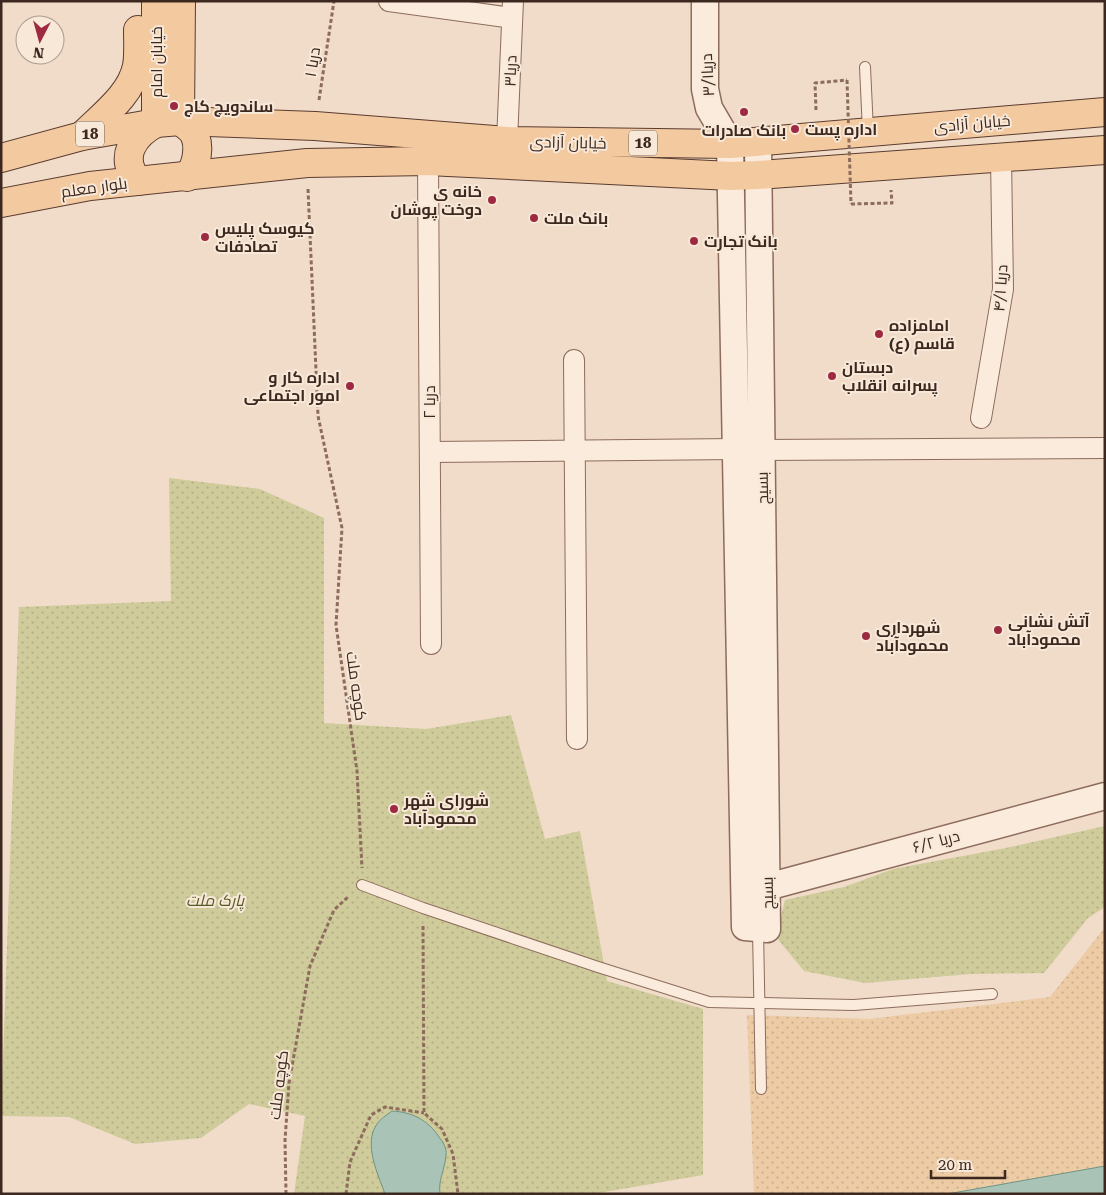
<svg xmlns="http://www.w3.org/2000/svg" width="1106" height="1195" font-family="'Roboto Serif',Cairo,serif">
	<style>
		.sand { fill: url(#sand-dots) }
		.park { fill: url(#park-dots) }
		.water { fill: #a9c4b7; stroke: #6f9383 }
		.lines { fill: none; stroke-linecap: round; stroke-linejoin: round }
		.service-casing { stroke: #8d6c5c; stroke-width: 12 }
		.minor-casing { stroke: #8d6c5c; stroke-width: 22 }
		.tertiary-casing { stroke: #8d6c5c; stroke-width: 29 }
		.primary-casing { stroke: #5b3c30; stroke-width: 30 }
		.path { stroke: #8d6c5c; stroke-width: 3; stroke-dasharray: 4 2.5; stroke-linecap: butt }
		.service { stroke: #faebdc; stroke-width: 10 }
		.minor { stroke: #faebdc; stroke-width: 20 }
		.tertiary { stroke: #faebdc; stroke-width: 26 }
		.primary { stroke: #f3c9a0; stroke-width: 28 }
		.path-bridge { stroke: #8d6c5c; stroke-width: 3; stroke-dasharray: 4 2.5; stroke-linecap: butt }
		.poi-dot { fill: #9e2a42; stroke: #f7e8d8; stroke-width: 2 }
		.labels { text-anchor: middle; stroke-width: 4; stroke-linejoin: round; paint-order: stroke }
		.shield { fill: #f7e8d8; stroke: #756257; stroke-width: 1 }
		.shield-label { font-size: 15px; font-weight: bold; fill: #3d2820 }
		.street-label { font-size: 16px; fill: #3d2820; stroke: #f7e8d8 }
		.poi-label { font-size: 16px; font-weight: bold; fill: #3d2820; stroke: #f7e8d8; text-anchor: start }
		.park-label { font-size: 16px; font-style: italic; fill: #575a26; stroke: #f7e8d8 }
	</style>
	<defs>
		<pattern id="sand-dots" width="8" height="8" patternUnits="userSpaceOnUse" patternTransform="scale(1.25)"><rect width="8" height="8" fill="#eccba5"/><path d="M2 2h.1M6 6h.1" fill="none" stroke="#cbae8e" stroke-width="1.8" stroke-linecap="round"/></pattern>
		<pattern id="park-dots" width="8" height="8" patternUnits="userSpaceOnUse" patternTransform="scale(1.25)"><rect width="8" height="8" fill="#cfcb9b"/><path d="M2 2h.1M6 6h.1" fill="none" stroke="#b3ae85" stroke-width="1.8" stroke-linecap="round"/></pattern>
	</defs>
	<rect width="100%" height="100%" fill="#f0dcc8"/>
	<path class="sand" d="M1105,927V1166L947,1194H754L747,1015L869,1019L1050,997Z"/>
	<g class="park">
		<path d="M169,478L260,489L324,518V723L426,729L511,715L545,839L580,831L607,981L703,1009V1175L593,1194H294L305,1116L249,1104L201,1138L135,1144L69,1117L1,1116L19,607L171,601Z"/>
		<path d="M1105,826V907L1088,918L1044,973L971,974L865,983L804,971L776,937L785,900L844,887L893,869L1006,848Z"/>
	</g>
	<g class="water">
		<path d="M392,1111C412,1112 428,1120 439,1137C443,1142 447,1148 446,1155C445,1169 438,1180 440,1194H385C378,1174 363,1144 377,1124C380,1119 387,1115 392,1111Z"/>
		<path d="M1105,1166V1194H947Z"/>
	</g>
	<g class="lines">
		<g class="service-casing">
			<g id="service">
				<path d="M865,67L868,131"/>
				<path d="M362,885L423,908L598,967L709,1002L854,1005L992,994"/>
				<path d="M758,930L761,1089"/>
			</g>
		</g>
		<g class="minor-casing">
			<g id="minor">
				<path d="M389,1L512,18"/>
				<path d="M507,141L513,1"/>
				<path d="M428,161L431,644"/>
				<path d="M574,360L577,739"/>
				<path d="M981,418L1003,289L1001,157"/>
				<path d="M761,450L1105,448"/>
				<path d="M430,452L736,449"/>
			</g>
		</g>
		<g class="tertiary-casing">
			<g id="tertiary">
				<path d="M705,1V89L709,108L730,144L745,927L767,929L758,142"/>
				<path d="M767,887L1105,796"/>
			</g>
		</g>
		<g class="primary-casing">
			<g id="primary">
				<path d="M180,121L181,1"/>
				<path d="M180,121C185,125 189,127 193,132C201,145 197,167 187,177"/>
				<path d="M82,136C103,115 131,95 137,66C139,55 138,42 138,30"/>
				<path d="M1,158L82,136L156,123L180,121L315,126L507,141L730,144L1105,112"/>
				<path d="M138,181C118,158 133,135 156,123V1"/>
				<path d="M1,203L90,186L307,163L428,161L731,176L758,175L1105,150"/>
			</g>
		</g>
		<g class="path">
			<path d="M319,100L334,1"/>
			<path d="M816,110L815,83L847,80"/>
			<path d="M308,189L318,416L342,528L336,625L357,771L362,868"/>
			<path d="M851,204L892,203L891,190"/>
			<path d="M423,926L424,1113L442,1129L453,1154L458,1194"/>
			<path d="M286,1194L285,1140L289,1083L310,966L334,910L349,896"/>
			<path d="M346,1194L350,1162L371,1115L385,1107L424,1113"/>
		</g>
		<use href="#service" class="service"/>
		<use href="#minor" class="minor"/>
		<use href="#tertiary" class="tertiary"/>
		<use href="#primary" class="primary"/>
		<path class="path-bridge" d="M847,80L851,204"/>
	</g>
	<g class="poi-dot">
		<circle cx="174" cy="106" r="5"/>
		<circle cx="744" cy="112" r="5"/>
		<circle cx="795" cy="129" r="5"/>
		<circle cx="492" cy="200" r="5"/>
		<circle cx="534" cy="218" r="5"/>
		<circle cx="205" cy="237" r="5"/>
		<circle cx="694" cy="241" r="5"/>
		<circle cx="879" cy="334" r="5"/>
		<circle cx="832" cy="376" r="5"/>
		<circle cx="350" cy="386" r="5"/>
		<circle cx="998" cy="630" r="5"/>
		<circle cx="866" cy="636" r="5"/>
		<circle cx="394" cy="809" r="5"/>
	</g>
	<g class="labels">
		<g class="shield">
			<rect x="76" y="121.5" width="28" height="25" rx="4"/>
			<rect x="629" y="130.5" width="28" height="25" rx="4"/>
		</g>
		<g class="shield-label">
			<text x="90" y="139">18</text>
			<text x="643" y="148">18</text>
		</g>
		<g class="street-label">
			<text transform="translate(156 62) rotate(-90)" y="6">خیابان امام</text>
			<text transform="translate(312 62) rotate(-81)" y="6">دریا ۱</text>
			<text transform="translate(510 71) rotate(-88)" y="6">دریا۳</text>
			<text transform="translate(707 75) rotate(-93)" y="6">دریا۳/۱</text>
			<text transform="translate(972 123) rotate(-5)" y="6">خیابان آزادی</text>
			<text transform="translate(568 142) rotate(1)" y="6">خیابان آزادی</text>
			<text transform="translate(94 187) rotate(-8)" y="6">بلوار معلم</text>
			<text transform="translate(1000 288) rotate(-86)" y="6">دریا ۴/۱</text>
			<text transform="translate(429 402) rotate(-90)" y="6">دریا ۲</text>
			<text transform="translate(762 488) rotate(-91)" y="6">بسیج</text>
			<text transform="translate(357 686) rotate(82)" y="6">کوچه ملت</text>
			<text transform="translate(936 841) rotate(-15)" y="6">دریا ۶/۲</text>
			<text transform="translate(767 893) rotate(-91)" y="6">بسیج</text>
			<text transform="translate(278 1085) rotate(-83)" y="6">کوچه ملت</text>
		</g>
		<g class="poi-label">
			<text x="184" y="112">ساندویچ کاج</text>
			<text x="805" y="135">اداره پست</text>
			<text x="744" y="136" text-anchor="middle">بانک صادرات</text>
			<text x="482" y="197" text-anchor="end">خانه ی<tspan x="482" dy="18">دوخت پوشان</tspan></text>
			<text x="544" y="224">بانک ملت</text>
			<text x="215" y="234">کیوسک پلیس<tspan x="215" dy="18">تصادفات</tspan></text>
			<text x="704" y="247">بانک تجارت</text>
			<text x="889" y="331">امامزاده<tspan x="889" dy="18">قاسم (ع)</tspan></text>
			<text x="842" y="373">دبستان<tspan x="842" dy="18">پسرانه انقلاب</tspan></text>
			<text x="340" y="383" text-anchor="end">اداره کار و<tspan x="340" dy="18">امور اجتماعی</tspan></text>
			<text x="1008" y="627">آتش نشانی<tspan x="1008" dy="18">محمودآباد</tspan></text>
			<text x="876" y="633">شهرداری<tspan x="876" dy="18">محمودآباد</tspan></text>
			<text x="404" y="806">شورای شهر<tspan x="404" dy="18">محمودآباد</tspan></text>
		</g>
		<g class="park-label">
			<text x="215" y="906">پارک ملت</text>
		</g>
	</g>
	<rect width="1106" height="1195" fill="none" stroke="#3d2820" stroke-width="5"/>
	<g transform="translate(40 40) rotate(186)"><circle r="24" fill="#f7e8d8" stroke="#ad9b8e"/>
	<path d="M0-4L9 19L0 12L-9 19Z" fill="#9e2a42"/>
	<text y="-8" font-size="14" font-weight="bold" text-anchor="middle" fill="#3d2820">N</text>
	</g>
	<path d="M931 1170v8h74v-8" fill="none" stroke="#3d2820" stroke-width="2.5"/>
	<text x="938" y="1170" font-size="15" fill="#3d2820" stroke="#f7e8d8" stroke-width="4" paint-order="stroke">20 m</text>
</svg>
